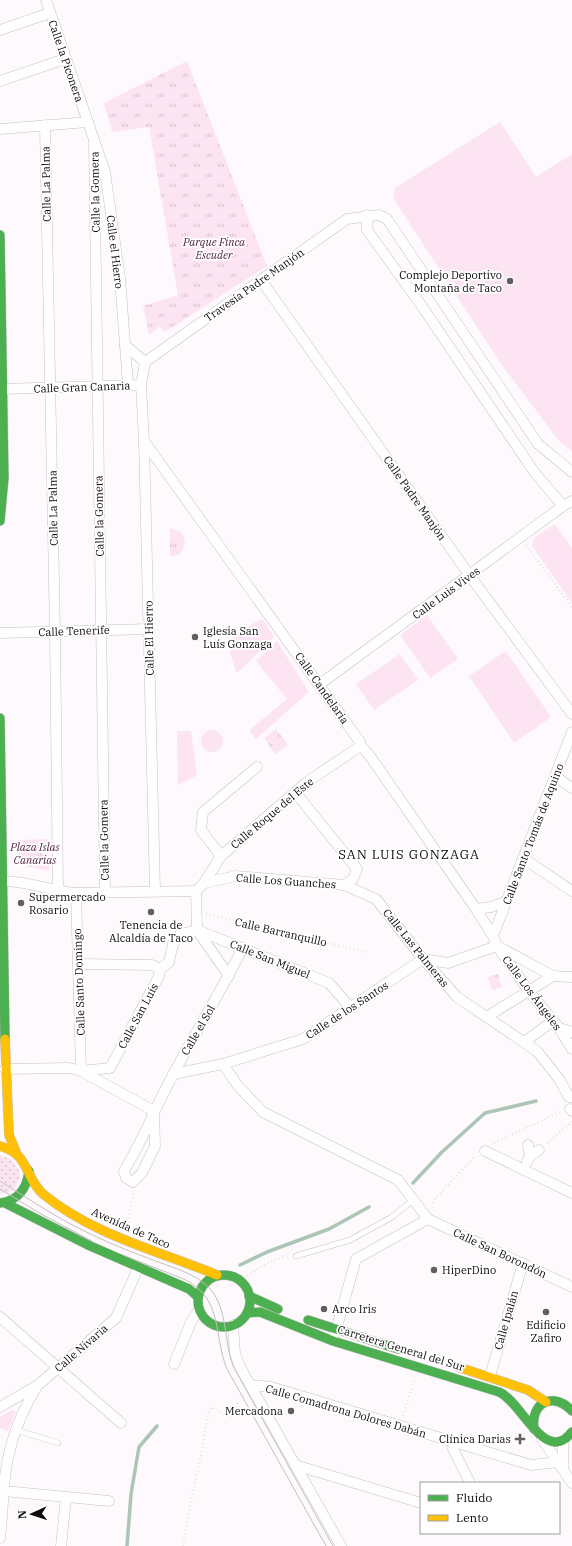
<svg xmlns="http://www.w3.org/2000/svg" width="572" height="1546" font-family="'IBM Plex Serif',serif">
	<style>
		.grass { fill: url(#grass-dots) }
		.park { fill: url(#park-tufts) }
		.garden { fill: #fce4f2 }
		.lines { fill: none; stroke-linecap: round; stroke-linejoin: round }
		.stream { stroke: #acc5b5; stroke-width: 3.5 }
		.lane-casing { stroke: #c6c1c4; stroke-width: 6 }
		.street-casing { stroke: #c6c1c4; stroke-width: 11 }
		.fast-casing { stroke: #c6c1c4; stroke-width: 10 }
		.slow-casing { stroke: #c6c1c4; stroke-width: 10 }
		.path { stroke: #e1e0e1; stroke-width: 2; stroke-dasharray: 1 3; stroke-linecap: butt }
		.lane { stroke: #fffeff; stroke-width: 5 }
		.street { stroke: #fffeff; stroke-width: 10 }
		.fast { stroke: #4caf50; stroke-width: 9 }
		.slow { stroke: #ffc107; stroke-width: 9 }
		.tram { stroke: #c2c0c1; stroke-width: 1 }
		.poi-dot { fill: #625e60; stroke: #fff; stroke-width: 1.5 }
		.labels { text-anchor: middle; stroke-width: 3.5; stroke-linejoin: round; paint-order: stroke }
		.street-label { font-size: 11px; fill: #0e0a0c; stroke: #fff }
		.park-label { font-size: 11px; font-style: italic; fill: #4e1e3e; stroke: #fff }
		.poi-label { font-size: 11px; fill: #0e0a0c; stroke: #fff; text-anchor: start }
		.quarter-label { font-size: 13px; letter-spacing: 1px; fill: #0e0a0c; stroke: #fff }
	</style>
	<defs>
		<pattern id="grass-dots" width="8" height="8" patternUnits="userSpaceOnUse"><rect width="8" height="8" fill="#fce4f2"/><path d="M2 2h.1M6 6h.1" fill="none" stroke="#d7c2ce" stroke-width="1.8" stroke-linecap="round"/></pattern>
		<pattern id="park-tufts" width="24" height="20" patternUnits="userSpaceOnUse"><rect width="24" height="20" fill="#fce4f2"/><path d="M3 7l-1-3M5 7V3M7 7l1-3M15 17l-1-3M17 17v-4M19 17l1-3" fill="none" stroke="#d7c2ce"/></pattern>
	</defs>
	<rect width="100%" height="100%" fill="#fef9fc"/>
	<path class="grass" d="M0,1155L12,1160L20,1172C20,1184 13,1195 0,1193Z"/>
	<g class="park">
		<path d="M187,61L267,266L165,332L160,326L149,335L143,306L178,295L149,127L112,132L104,103Z"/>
		<path d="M170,528L181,532L185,541C184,551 179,556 170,557Z"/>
		<path d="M276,729L288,745L275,754L264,738Z"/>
		<path d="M48,839L49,871L19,864L18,840Z"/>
		<path d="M498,974L502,987L492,990L488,977Z"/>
	</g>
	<g class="garden">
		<path d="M500,122L536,177L572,154V451L559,441L501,364L393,198L395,188Z"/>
		<path d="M555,524L572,548V603L532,546L533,539Z"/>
		<path d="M427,615L458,659L430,678L400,635Z"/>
		<path d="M263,619L274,637L237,673C222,637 232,634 263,619Z"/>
		<path d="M277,641L309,692L256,739L249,730L287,699L256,661Z"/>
		<path d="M506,651L551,717L514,743L469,676Z"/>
		<path d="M400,654L418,680L374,710L356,684Z"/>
		<circle cx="212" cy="741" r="11"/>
		<path d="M177,731H191L197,775L178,785Z"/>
		<path d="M12,1410L16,1412L8,1431L0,1428V1417Z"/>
	</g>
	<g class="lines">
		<g class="stream">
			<path d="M413,1183L442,1152L485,1113L536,1101"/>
			<path d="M240,1265L267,1252L329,1229L369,1207"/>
			<path d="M127,1546L131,1494L139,1447L157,1426"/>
		</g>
		<g class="lane-casing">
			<g id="lane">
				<path d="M296,1256L350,1240L392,1217L413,1200"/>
				<path d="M16,1430L58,1443"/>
			</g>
		</g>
		<g class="street-casing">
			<g id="street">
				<path d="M46,0L105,172L120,278L128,385"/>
				<path d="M0,30L50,13"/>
				<path d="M0,81L65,59"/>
				<path d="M45,125L55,632L58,891"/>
				<path d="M0,129L88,122"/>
				<path d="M94,140L105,892"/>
				<path d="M367,215V230L419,302L535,473L563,506"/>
				<path d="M261,280L470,576L572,714"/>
				<path d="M125,345L145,362"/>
				<path d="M145,362L347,219L379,215L387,219L538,444L572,472"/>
				<path d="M141,385L144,441L155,891"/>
				<path d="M0,389L141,385L145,362"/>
				<path d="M144,441L360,742L359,747"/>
				<path d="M0,633L149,629"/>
				<path d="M320,684L563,506L572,501"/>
				<path d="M359,747L363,748L370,756L476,909L493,936L497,946L528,990L559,1028L572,1049"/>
				<path d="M555,776L572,788"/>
				<path d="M295,792L357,869L353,879L344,885"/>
				<path d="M221,856L201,830L203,812L257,767"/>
				<path d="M523,858L572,891"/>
				<path d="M0,881C26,880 50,891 76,893L196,891"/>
				<path d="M204,883L236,876L344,885L376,899L423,959L457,997L537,1051L559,1079L569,1097H572"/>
				<path d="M196,891L204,883L221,856L307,782L359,747"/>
				<path d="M196,891L197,930"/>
				<path d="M76,893L81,1071"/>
				<path d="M476,909L491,907L507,901"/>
				<path d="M197,930L329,983L351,1008"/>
				<path d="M197,930L229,976"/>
				<path d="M493,936L572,732"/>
				<path d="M499,947L553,976L572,977"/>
				<path d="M423,959L448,963L497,946"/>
				<path d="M78,964L152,965L160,969"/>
				<path d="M160,969L169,962L173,944L180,934L197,930"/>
				<path d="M488,1016L553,976"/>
				<path d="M559,1028L572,1032"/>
				<path d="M524,1042L553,1021"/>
				<path d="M223,1064L238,1086L263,1112L398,1180L428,1219L572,1287"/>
				<path d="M5,1069L69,1068L81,1071L154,1111"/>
				<path d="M81,1071L110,1068L159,976L160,969"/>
				<path d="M173,1074L223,1064L303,1039L423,959"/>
				<path d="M570,1109L572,1111"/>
				<path d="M154,1111L155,1146L142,1173L133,1182L126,1178L124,1171C143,1140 156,1106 173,1075C195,1032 221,992 242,949"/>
				<path d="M485,1151L572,1193"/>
				<path d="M530,1156L539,1150"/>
				<path d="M527,1162L530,1156L528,1145"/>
				<path d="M0,1317L121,1423"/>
				<path d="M233,1325L235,1353L240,1367L341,1546"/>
				<path d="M335,1334L356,1259L428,1219"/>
				<path d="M174,1364L191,1322L199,1310"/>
				<path d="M490,1376L523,1263"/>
				<path d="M250,1385L271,1387L531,1465L558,1462"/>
				<path d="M0,1407L38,1385L116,1318L138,1268"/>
				<path d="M542,1439L572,1483"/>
				<path d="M454,1443L453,1449L470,1483"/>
				<path d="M295,1465L421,1503"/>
				<path d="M563,1469V1441"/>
				<path d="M4,1491L109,1501"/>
				<path d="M0,1538C4,1507 2,1476 11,1446C16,1425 26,1405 37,1386"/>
				<path d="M61,1546L66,1498"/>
			</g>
		</g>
		<g class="fast-casing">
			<g id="fast">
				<path d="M0,235L4,478L0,521"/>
				<path d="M0,718L5,1039"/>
				<path d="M0,1203C18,1201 27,1188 29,1171"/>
				<path d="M5,1203L88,1245L189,1289L198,1297"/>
				<circle cx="224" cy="1301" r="26"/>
				<path d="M249,1296L278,1309"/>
				<path d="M247,1313L260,1312L333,1341L499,1392C519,1400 540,1453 563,1440C566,1439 569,1435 572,1432"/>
				<path d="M308,1320L398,1349"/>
				<path d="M534,1429C530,1402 554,1391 572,1411"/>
			</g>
		</g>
		<g class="slow-casing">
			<g id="slow">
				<path d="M5,1039L9,1135L16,1152"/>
				<path d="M0,1146C30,1154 24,1177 43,1194C93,1235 159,1251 217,1275"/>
				<path d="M458,1367L528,1390L546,1402"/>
			</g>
		</g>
		<g class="path">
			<path d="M526,545L572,607"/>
			<path d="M206,914L366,952"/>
			<path d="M494,1143L560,1112"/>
			<path d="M547,1143L572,1122"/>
			<path d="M432,1207L435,1199L475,1156"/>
			<path d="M127,1226L134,1191"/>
			<path d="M241,1281C254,1270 271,1259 289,1256"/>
			<path d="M403,1416L415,1378"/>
			<path d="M183,1546C187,1515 195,1486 201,1455C205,1439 204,1422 212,1407L229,1417H233L238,1401"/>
		</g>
		<use href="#lane" class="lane"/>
		<use href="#street" class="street"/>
		<use href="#fast" class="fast"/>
		<use href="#slow" class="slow"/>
		<g class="tram">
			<path d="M0,1181C32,1201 63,1222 97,1237C114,1245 131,1252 148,1258C169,1267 196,1272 212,1291C228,1313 224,1342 233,1366L333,1546"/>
			<path d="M0,1189L41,1214L92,1241"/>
			<path d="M123,1255L186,1280C224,1301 213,1335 227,1369L326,1546"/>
		</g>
	</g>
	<g class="poi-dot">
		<circle cx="510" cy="281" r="4"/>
		<circle cx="195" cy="637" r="4"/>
		<circle cx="21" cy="903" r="4"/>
		<circle cx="151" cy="912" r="4"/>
		<circle cx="434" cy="1270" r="4"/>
		<circle cx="324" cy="1309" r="4"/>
		<circle cx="546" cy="1312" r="4"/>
		<circle cx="291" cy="1411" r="4"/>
		<path d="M518 1433h4v4h4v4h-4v4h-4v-4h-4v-4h4z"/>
	</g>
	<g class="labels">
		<g class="street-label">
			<text transform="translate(66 61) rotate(71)" y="4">Calle la Piconera</text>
			<text transform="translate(46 184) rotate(-91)" y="4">Calle La Palma</text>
			<text transform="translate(95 192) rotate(-91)" y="4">Calle la Gomera</text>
			<text transform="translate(115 252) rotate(83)" y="4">Calle el Hierro</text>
			<text transform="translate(254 285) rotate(-35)" y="4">Travesía Padre Manjón</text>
			<text transform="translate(82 387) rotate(-2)" y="4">Calle Gran Canaria</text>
			<text transform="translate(415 498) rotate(55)" y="4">Calle Padre Manjón</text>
			<text transform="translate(53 508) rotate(-91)" y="4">Calle La Palma</text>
			<text transform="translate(99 516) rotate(-91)" y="4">Calle la Gomera</text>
			<text transform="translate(446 593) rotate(-36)" y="4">Calle Luis Vives</text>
			<text transform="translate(74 631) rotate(-2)" y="4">Calle Tenerife</text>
			<text transform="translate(149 638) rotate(-91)" y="4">Calle El Hierro</text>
			<text transform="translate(322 688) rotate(55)" y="4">Calle Candelaria</text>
			<text transform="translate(272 813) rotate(-40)" y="4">Calle Roque del Este</text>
			<text transform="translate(533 834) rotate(-69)" y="4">Calle Santo Tomás de Aquino</text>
			<text transform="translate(104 840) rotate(-91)" y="4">Calle la Gomera</text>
			<text transform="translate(286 881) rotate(4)" y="4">Calle Los Guanches</text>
			<text transform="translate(281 932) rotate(13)" y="4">Calle Barranquillo</text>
			<text transform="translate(416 948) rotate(51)" y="4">Calle Las Palmeras</text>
			<text transform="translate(270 959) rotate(22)" y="4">Calle San Miguel</text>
			<text transform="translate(79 982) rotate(-92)" y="4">Calle Santo Domingo</text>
			<text transform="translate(532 993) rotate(53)" y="4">Calle Los Ángeles</text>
			<text transform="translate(347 1010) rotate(-33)" y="4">Calle de los Santos</text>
			<text transform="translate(138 1016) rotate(-62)" y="4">Calle San Luís</text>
			<text transform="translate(198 1030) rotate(-60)" y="4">Calle el Sol</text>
			<text transform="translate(131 1228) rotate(24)" y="4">Avenida de Taco</text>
			<text transform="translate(500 1253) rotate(25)" y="4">Calle San Borondón</text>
			<text transform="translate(506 1320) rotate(-74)" y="4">Calle Ipalán</text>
			<text transform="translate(81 1348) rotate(-41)" y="4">Calle Nivaria</text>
			<text transform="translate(401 1348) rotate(17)" y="4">Carretera General del Sur</text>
			<text transform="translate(346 1411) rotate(16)" y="4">Calle Comadrona Dolores Dabán</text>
		</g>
		<g class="park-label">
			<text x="214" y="246">Parque Finca<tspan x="214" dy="13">Escuder</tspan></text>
			<text x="35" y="851">Plaza Islas<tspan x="35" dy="13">Canarias</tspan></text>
		</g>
		<g class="poi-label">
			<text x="502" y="279" text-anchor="end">Complejo Deportivo<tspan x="502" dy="13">Montaña de Taco</tspan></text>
			<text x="203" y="635">Iglesia San<tspan x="203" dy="13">Luís Gonzaga</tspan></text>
			<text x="29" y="901">Supermercado<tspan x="29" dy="13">Rosario</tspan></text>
			<text x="151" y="929" text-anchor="middle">Tenencia de<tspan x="151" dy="13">Alcaldía de Taco</tspan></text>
			<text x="442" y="1274">HiperDino</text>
			<text x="332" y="1313">Arco Iris</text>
			<text x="546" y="1329" text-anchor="middle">Edificio<tspan x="546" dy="13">Zafiro</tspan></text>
			<text x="283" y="1415" text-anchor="end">Mercadona</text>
			<text x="511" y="1443" text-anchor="end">Clínica Darias</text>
		</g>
		<g class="quarter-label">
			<text x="409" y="859">SAN LUIS GONZAGA</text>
		</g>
	</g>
	<rect x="420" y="1482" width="140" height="52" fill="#ffffff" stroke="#9f9d9e"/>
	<rect x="428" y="1495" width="20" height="6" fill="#4caf50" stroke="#9f9d9e"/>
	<text x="456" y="1502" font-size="12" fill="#0e0a0c">Fluido</text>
	<rect x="428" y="1515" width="20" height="6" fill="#ffc107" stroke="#9f9d9e"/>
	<text x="456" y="1522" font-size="12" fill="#0e0a0c">Lento</text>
	<g transform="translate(32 1514) rotate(267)" stroke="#ffffff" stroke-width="3" paint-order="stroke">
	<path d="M0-3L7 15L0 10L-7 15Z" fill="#0e0a0c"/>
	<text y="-6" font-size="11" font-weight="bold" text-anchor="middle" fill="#0e0a0c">N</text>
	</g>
</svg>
